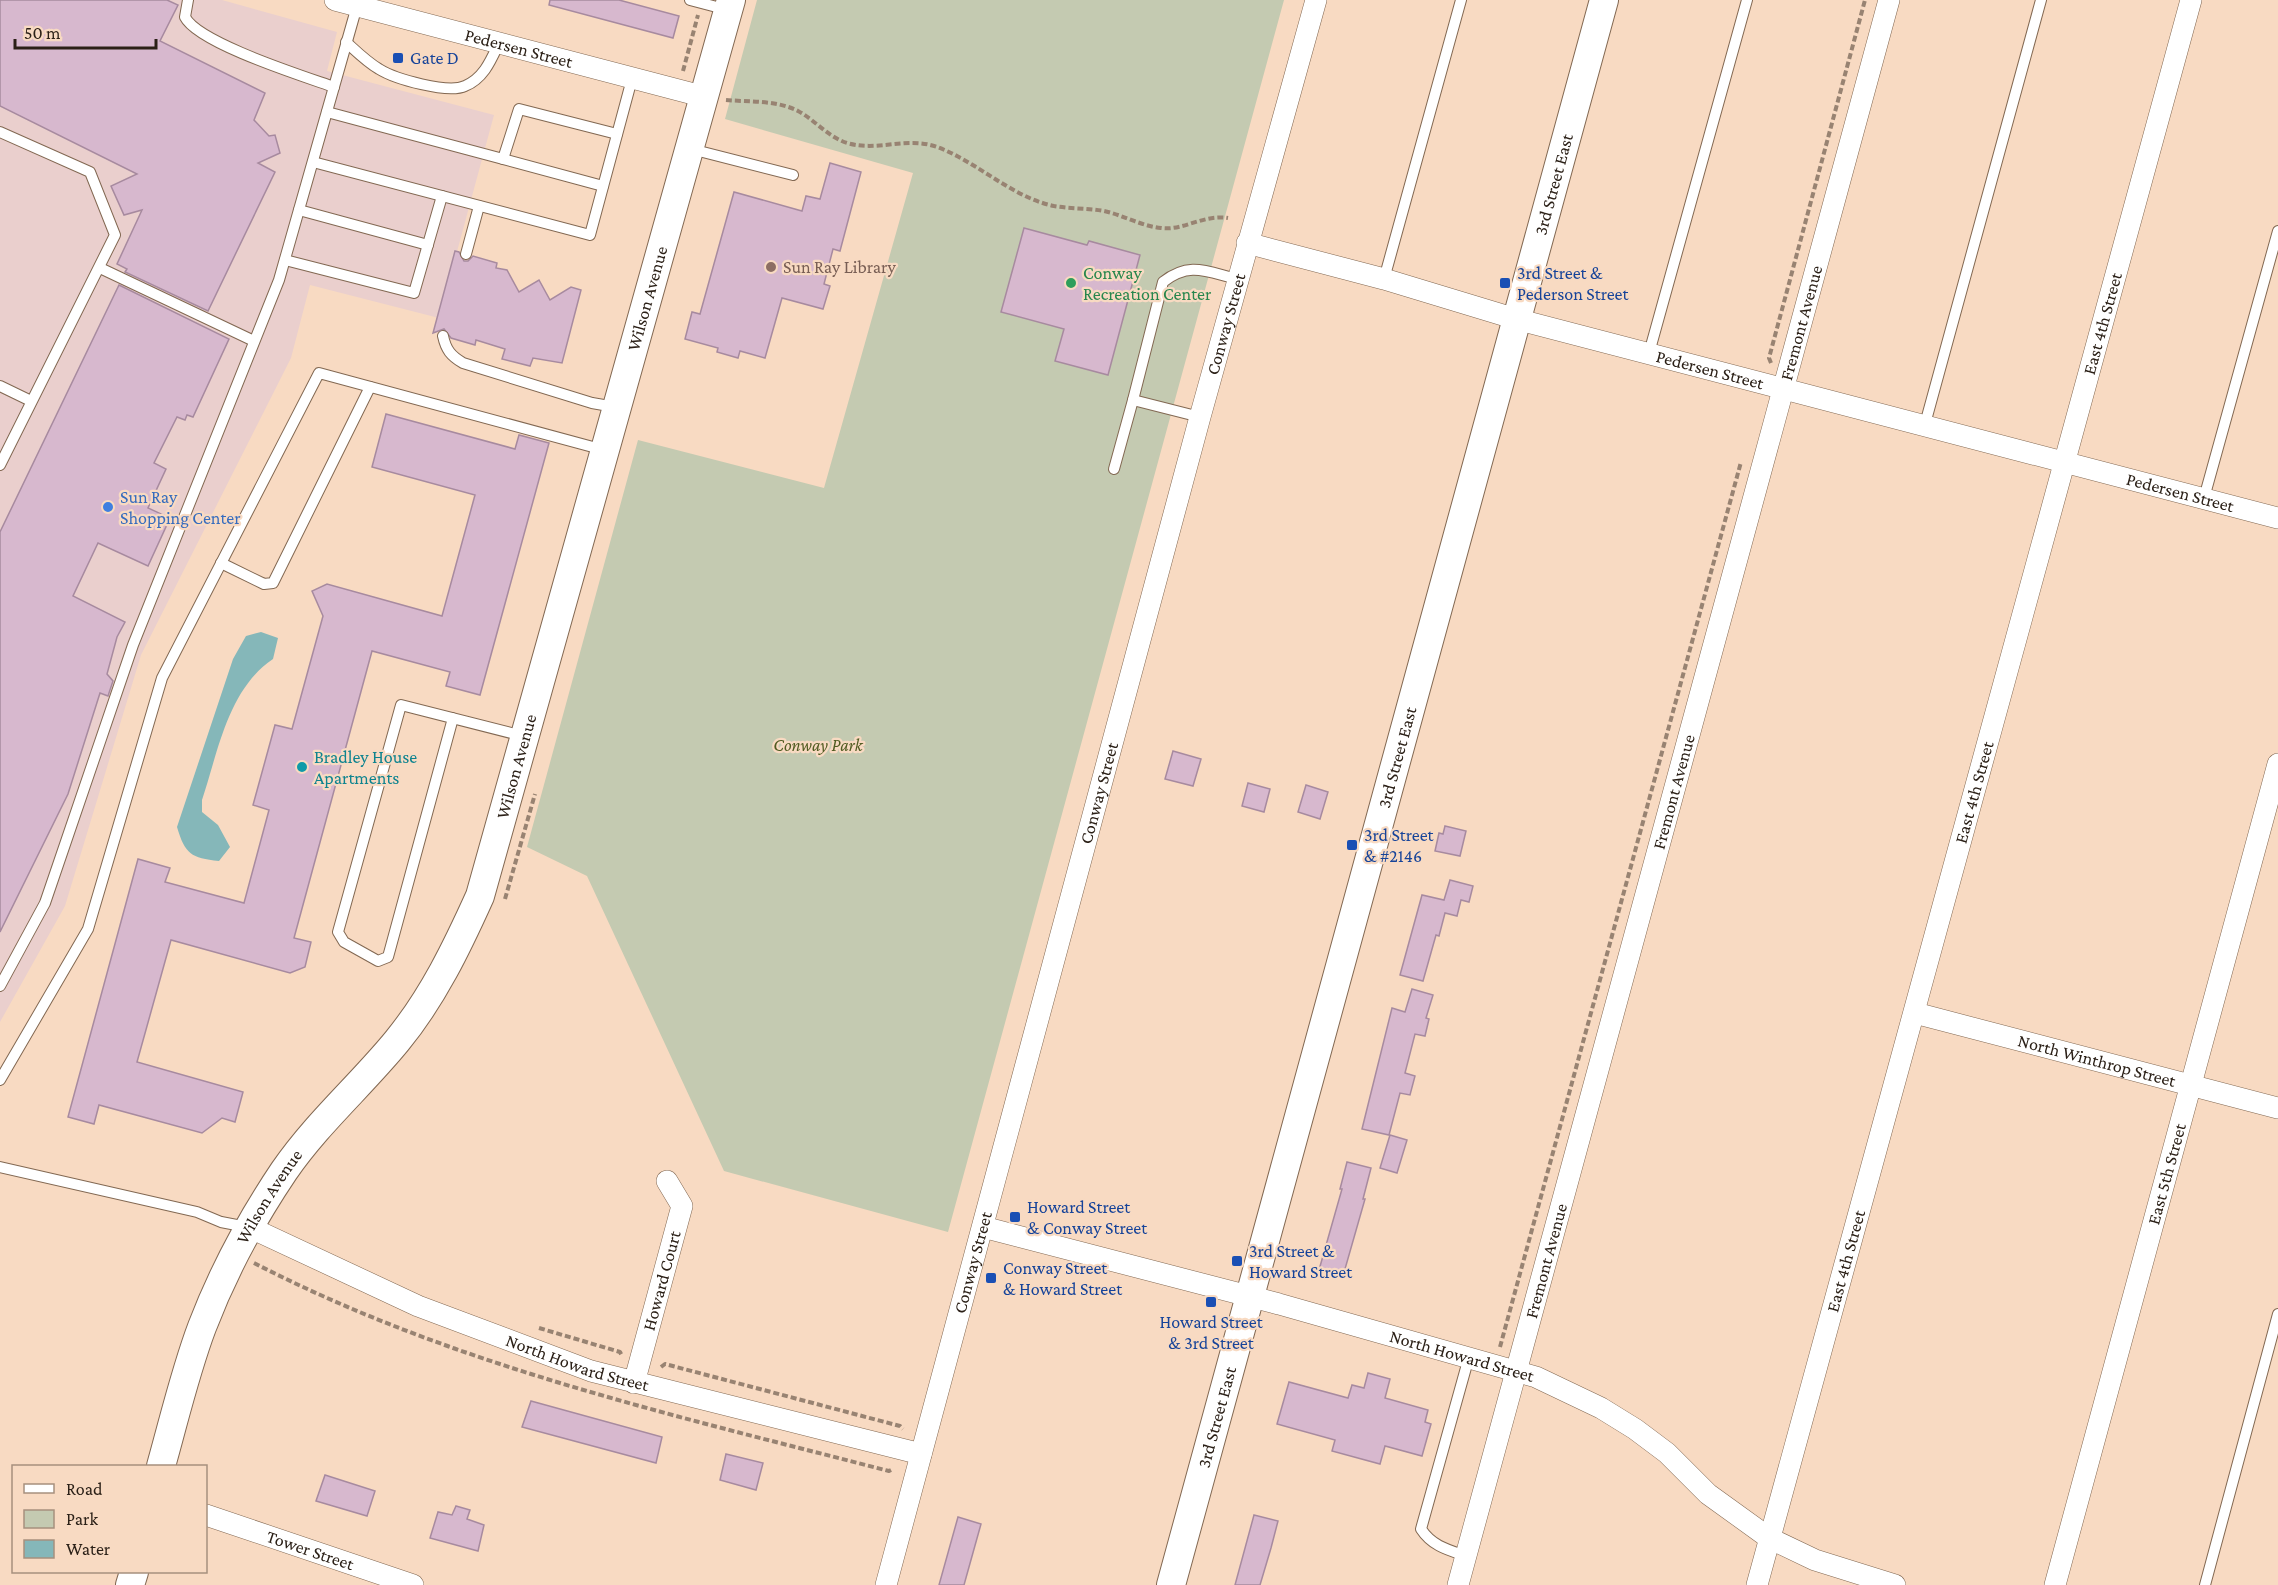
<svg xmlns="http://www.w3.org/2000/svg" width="2278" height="1585" font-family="'Crimson Pro',serif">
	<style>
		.commercial { fill: #eacfcd }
		.green { fill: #c4cab1 }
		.water { fill: #85b7b9 }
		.building { fill: #d7b8ce; stroke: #a78a9f; stroke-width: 1.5 }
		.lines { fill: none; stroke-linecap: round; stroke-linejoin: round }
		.lane-casing { stroke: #826852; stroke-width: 12 }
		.street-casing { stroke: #826852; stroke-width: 22 }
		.secondary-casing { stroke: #826852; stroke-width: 30 }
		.path { stroke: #988372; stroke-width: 4; stroke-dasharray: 6 3; stroke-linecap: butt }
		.lane { stroke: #fff; stroke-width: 10 }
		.street { stroke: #fff; stroke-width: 21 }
		.secondary { stroke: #fff; stroke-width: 28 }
		.transit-dot { fill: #1a4fb4; stroke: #f8dac2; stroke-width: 2 }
		.education-dot { fill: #8d6e63; stroke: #f8dac2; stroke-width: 2 }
		.leisure-dot { fill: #2e9e5b; stroke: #f8dac2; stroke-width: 2 }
		.shop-dot { fill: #3f7fe0; stroke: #f8dac2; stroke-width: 2 }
		.culture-dot { fill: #0f9aa8; stroke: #f8dac2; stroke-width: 2 }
		.labels { text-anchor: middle; stroke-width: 4.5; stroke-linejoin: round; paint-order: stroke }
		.street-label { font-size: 18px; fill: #2b2017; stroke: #f8dac2 }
		.transit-label { font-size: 18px; fill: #164399; stroke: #f8dac2; text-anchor: start }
		.education-label { font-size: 18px; fill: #785e54; stroke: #f8dac2; text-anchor: start }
		.leisure-label { font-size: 18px; fill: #27864d; stroke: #f8dac2; text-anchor: start }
		.shop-label { font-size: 18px; fill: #366cbe; stroke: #f8dac2; text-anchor: start }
		.park-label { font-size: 18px; font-style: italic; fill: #505b21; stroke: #f8dac2 }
		.culture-label { font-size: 18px; fill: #0d838f; stroke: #f8dac2; text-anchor: start }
	</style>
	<rect width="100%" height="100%" fill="#f8dac2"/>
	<path class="commercial" d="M0,0H222L337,32L327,71L494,115L439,318L310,285L291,358L141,655L65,906L0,1022Z"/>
	<path class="green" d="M757,0H1284L948,1232L724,1171L587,876L527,847L638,440L824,488L913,173L725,119Z"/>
	<path class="water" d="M261,632L278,638L273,659C228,689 218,752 202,800V812L218,825L230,847L219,861C191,858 185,854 177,827L233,659L246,636Z"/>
	<g class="building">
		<path d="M0,0H167L178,5L160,41L265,93L254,120L269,136L275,135L280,153L258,163L275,172L208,311L125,272L127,269L117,264L142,210L124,215L111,186L137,174L0,106Z"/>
		<path d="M550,0H619L679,16L673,38L549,5Z"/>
		<path d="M830,163L861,172L840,251L833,249L824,284L830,286L823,309L782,298L765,358L740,351L738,358L717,352L718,348L685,339L692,312L700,314L734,192L802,211L806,196L820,199Z"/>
		<path d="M1024,228L1087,245L1089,241L1140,255L1108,375L1055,361L1064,329L1001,312Z"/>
		<path d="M455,251L459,252L464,261H468L473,256L497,263L496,268L507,270L519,292L539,280L550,300L571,287L581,290L562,363L533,358L530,366L502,359L505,349L476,340L475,345L451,338L444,329L433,333Z"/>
		<path d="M119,285L229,339L193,417L187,415L185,420L177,417L154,463L166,469L148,508L170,518L148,566L98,543L73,596L125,622L117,637L107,674L113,681L108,696L100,693L68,794L0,932V532Z"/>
		<path d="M386,414L515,449L519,435L549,443L480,695L446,686L450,672L372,651L294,938L311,942L305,967L290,973L171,940L137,1062L243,1092L235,1122L222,1118L202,1133L99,1105L94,1124L68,1117L138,859L170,868L165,882L244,903L269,810L253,805L275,725L292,729L323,616L312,591L327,584L442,616L475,495L372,467Z"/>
		<path d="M1173,751L1201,759L1193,786L1165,779Z"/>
		<path d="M1248,783L1270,789L1264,812L1242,806Z"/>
		<path d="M1306,785L1328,792L1320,819L1298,812Z"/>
		<path d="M1445,826L1466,831L1460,856L1435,851L1439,833L1443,834Z"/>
		<path d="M1450,880L1473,886L1469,902L1461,900L1457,916L1445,913L1439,936L1436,935L1423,981L1400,975L1422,895L1444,900Z"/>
		<path d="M1412,989L1433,995L1426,1018L1429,1019L1425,1036L1415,1034L1405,1073L1415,1076L1410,1095L1400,1093L1389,1135L1362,1129L1392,1008L1405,1012Z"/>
		<path d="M1390,1135L1407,1140L1397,1173L1380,1168Z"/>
		<path d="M1347,1162L1371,1168L1363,1199H1365L1343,1276L1319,1270L1342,1189H1340Z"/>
		<path d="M1368,1373L1390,1379L1385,1398L1428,1410L1425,1422L1431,1424L1422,1456L1385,1446L1380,1464L1332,1451L1335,1440L1277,1424L1289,1382L1348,1398L1352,1385L1364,1388Z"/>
		<path d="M531,1401L662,1437L656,1463L522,1427Z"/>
		<path d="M726,1454L763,1463L756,1490L720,1480Z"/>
		<path d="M325,1475L375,1491L367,1516L316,1501Z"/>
		<path d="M456,1506L470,1510L467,1519L484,1525L478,1551L430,1538L438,1512L452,1515Z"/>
		<path d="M1254,1515L1278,1521L1271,1548L1260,1585H1235Z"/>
		<path d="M958,1517L981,1524L969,1567L964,1585H939Z"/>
	</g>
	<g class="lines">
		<g class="lane-casing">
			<g id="lane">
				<path d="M188,0L185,17C198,43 303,76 334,87"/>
				<path d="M690,0L728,10"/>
				<path d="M346,42C357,52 367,62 379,69C395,79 448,94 465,86C484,78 491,60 499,43"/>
				<path d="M327,112L503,159L519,109L617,134"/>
				<path d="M0,132L90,172L115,235L0,465"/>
				<path d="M691,149L793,175"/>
				<path d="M503,159L603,186"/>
				<path d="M313,162L590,235L632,79"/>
				<path d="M299,210L428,245"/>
				<path d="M466,254L479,206"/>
				<path d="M285,260L414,293L442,196"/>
				<path d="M100,268L254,341"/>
				<path d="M1384,279L1461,0"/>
				<path d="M443,336C446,350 451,356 463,363L592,403L615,407"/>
				<path d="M1649,353L1747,0"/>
				<path d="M0,386L31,401"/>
				<path d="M1200,417L1133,400L1163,282C1190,261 1207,272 1237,279"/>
				<path d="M1925,424L2041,0"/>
				<path d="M1114,469L1133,400"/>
				<path d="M2204,498L2278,231"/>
				<path d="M221,563L264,584L273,583L370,387"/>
				<path d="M453,718L388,957L378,961L344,942L338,932L401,705L523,736"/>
				<path d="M0,986L45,903L133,645L279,280L357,6"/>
				<path d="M0,1080L88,929L162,678L319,373L604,450"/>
				<path d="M0,1167L197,1212L221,1222L247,1227"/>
				<path d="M1466,1556C1448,1550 1432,1546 1421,1529L1469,1357"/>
				<path d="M2205,1585L2278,1314"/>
			</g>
		</g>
		<g class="street-casing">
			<g id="street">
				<path id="s1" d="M335,0L705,97"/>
				<path id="s2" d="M1247,243L1384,279L1516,319L2278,518"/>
				<path id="s3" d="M1915,1013L2278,1108"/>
				<path id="s4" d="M249,1227L418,1306L591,1371L921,1454"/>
				<path id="s5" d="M983,1227L1279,1304L1536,1377L1601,1408L1635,1429L1667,1453L1708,1494L1769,1538L1815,1560L1895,1585"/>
				<path id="s6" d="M634,1383L682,1206L667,1181"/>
				<path id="s7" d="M206,1515L413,1585"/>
				<path id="s8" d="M886,1585L1200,417L1316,0"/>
				<path id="s9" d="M1458,1585L1889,0"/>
				<path id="s10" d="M1757,1585L2191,0"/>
				<path id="s11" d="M2055,1585L2278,764"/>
			</g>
		</g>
		<g class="secondary-casing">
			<g id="secondary">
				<path id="s12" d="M161,1466C174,1420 185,1372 202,1327C223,1272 251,1220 284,1171C317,1123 361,1085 397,1041C433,997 457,947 480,896L731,0"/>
				<path d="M130,1585L134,1572"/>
				<path id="s13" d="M1171,1585L1604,0"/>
			</g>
		</g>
		<g class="path">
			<path d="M683,71L698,15"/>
			<path d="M726,100C749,102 777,100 798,111C815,120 828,137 847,143C878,152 907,136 937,147C978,162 1011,197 1054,206C1071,209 1088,208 1104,211C1123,215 1141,226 1161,228C1183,231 1204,214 1228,218"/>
			<path d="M1771,363L1769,358L1865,0"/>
			<path d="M505,899L535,794"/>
			<path d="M254,1263C454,1366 673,1415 889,1471L893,1469"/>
			<path d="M539,1328L620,1352L622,1356"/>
			<path d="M1500,1347L1741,462"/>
			<path d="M661,1367L665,1364L900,1426L903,1429"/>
		</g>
		<use href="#lane" class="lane"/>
		<use href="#street" class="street"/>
		<use href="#secondary" class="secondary"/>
	</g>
	<g class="transit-dot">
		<rect x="392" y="52" width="12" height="12" rx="3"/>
		<rect x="1499" y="277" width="12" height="12" rx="3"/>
		<rect x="1346" y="839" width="12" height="12" rx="3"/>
		<rect x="1009" y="1211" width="12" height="12" rx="3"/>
		<rect x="1231" y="1255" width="12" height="12" rx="3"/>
		<rect x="985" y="1272" width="12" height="12" rx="3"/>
		<rect x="1205" y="1296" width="12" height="12" rx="3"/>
	</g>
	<circle class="education-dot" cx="771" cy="267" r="6"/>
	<circle class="leisure-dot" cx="1071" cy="283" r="6"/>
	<circle class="shop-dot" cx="108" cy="507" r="6"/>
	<circle class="culture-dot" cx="302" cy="767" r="6"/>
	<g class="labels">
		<g class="street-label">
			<text dy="6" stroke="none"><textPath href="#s1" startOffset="190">Pedersen Street</textPath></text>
			<text dy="6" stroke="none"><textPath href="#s13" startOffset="1452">3rd Street East</textPath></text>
			<text dy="6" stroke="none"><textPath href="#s12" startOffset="1282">Wilson Avenue</textPath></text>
			<text dy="6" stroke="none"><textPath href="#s8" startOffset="1306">Conway Street</textPath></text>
			<text dy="6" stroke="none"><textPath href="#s9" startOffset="1308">Fremont Avenue</textPath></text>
			<text dy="6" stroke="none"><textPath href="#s10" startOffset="1308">East 4th Street</textPath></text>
			<text dy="6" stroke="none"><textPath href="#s2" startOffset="480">Pedersen Street</textPath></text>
			<text dy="6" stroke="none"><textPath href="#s2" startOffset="966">Pedersen Street</textPath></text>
			<text dy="6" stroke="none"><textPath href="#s13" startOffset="858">3rd Street East</textPath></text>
			<text dy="6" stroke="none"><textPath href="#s12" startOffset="796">Wilson Avenue</textPath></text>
			<text dy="6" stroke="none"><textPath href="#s8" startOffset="820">Conway Street</textPath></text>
			<text dy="6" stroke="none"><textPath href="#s9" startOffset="822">Fremont Avenue</textPath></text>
			<text dy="6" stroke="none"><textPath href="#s10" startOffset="822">East 4th Street</textPath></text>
			<text dy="6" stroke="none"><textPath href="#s3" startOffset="188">North Winthrop Street</textPath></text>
			<text dy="6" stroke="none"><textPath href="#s11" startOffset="426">East 5th Street</textPath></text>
			<text dy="6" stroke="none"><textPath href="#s12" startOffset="292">Wilson Avenue</textPath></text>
			<text dy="6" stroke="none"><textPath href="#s9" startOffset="336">Fremont Avenue</textPath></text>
			<text dy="6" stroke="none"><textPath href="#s10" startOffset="336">East 4th Street</textPath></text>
			<text dy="6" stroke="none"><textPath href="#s8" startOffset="334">Conway Street</textPath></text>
			<text dy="6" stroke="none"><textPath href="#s6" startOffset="106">Howard Court</textPath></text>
			<text dy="6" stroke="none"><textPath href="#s5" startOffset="496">North Howard Street</textPath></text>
			<text dy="6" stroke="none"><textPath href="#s4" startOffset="356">North Howard Street</textPath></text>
			<text dy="6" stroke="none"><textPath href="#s13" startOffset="174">3rd Street East</textPath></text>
			<text dy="6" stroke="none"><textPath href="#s7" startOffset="110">Tower Street</textPath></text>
		</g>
		<g class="transit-label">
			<text x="410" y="64">Gate D</text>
			<text x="1517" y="279">3rd Street &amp;<tspan x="1517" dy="21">Pederson Street</tspan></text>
			<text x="1364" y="841">3rd Street<tspan x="1364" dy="21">&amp; #2146</tspan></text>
			<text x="1027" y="1213">Howard Street<tspan x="1027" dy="21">&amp; Conway Street</tspan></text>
			<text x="1249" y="1257">3rd Street &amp;<tspan x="1249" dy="21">Howard Street</tspan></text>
			<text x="1003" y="1274">Conway Street<tspan x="1003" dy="21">&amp; Howard Street</tspan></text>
			<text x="1211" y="1328" text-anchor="middle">Howard Street<tspan x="1211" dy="21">&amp; 3rd Street</tspan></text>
		</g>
		<g class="education-label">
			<text x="783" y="273">Sun Ray Library</text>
		</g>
		<g class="leisure-label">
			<text x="1083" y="279">Conway<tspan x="1083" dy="21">Recreation Center</tspan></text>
		</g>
		<g class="shop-label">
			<text x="120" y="503">Sun Ray<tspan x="120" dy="21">Shopping Center</tspan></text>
		</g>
		<g class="park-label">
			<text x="818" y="751">Conway Park</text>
		</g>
		<g class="culture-label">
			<text x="314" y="763">Bradley House<tspan x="314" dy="21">Apartments</tspan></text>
		</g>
	</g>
	<rect x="12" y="1465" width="195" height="108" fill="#f8dac2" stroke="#a6907e" stroke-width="1.5"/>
	<rect x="24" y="1484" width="30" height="9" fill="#ffffff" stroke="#a6907e" stroke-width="1.5"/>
	<text x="66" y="1495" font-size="18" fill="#2b2017">Road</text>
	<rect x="24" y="1510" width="30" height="18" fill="#c4cab1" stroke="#a6907e" stroke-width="1.5"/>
	<text x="66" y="1525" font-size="18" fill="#2b2017">Park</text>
	<rect x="24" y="1540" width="30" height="18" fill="#85b7b9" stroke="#a6907e" stroke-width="1.5"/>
	<text x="66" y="1555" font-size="18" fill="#2b2017">Water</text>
	<path d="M15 39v9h141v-9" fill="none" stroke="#2b2017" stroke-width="3"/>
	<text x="24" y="39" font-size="18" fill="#2b2017" stroke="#f8dac2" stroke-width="4.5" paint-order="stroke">50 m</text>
</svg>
